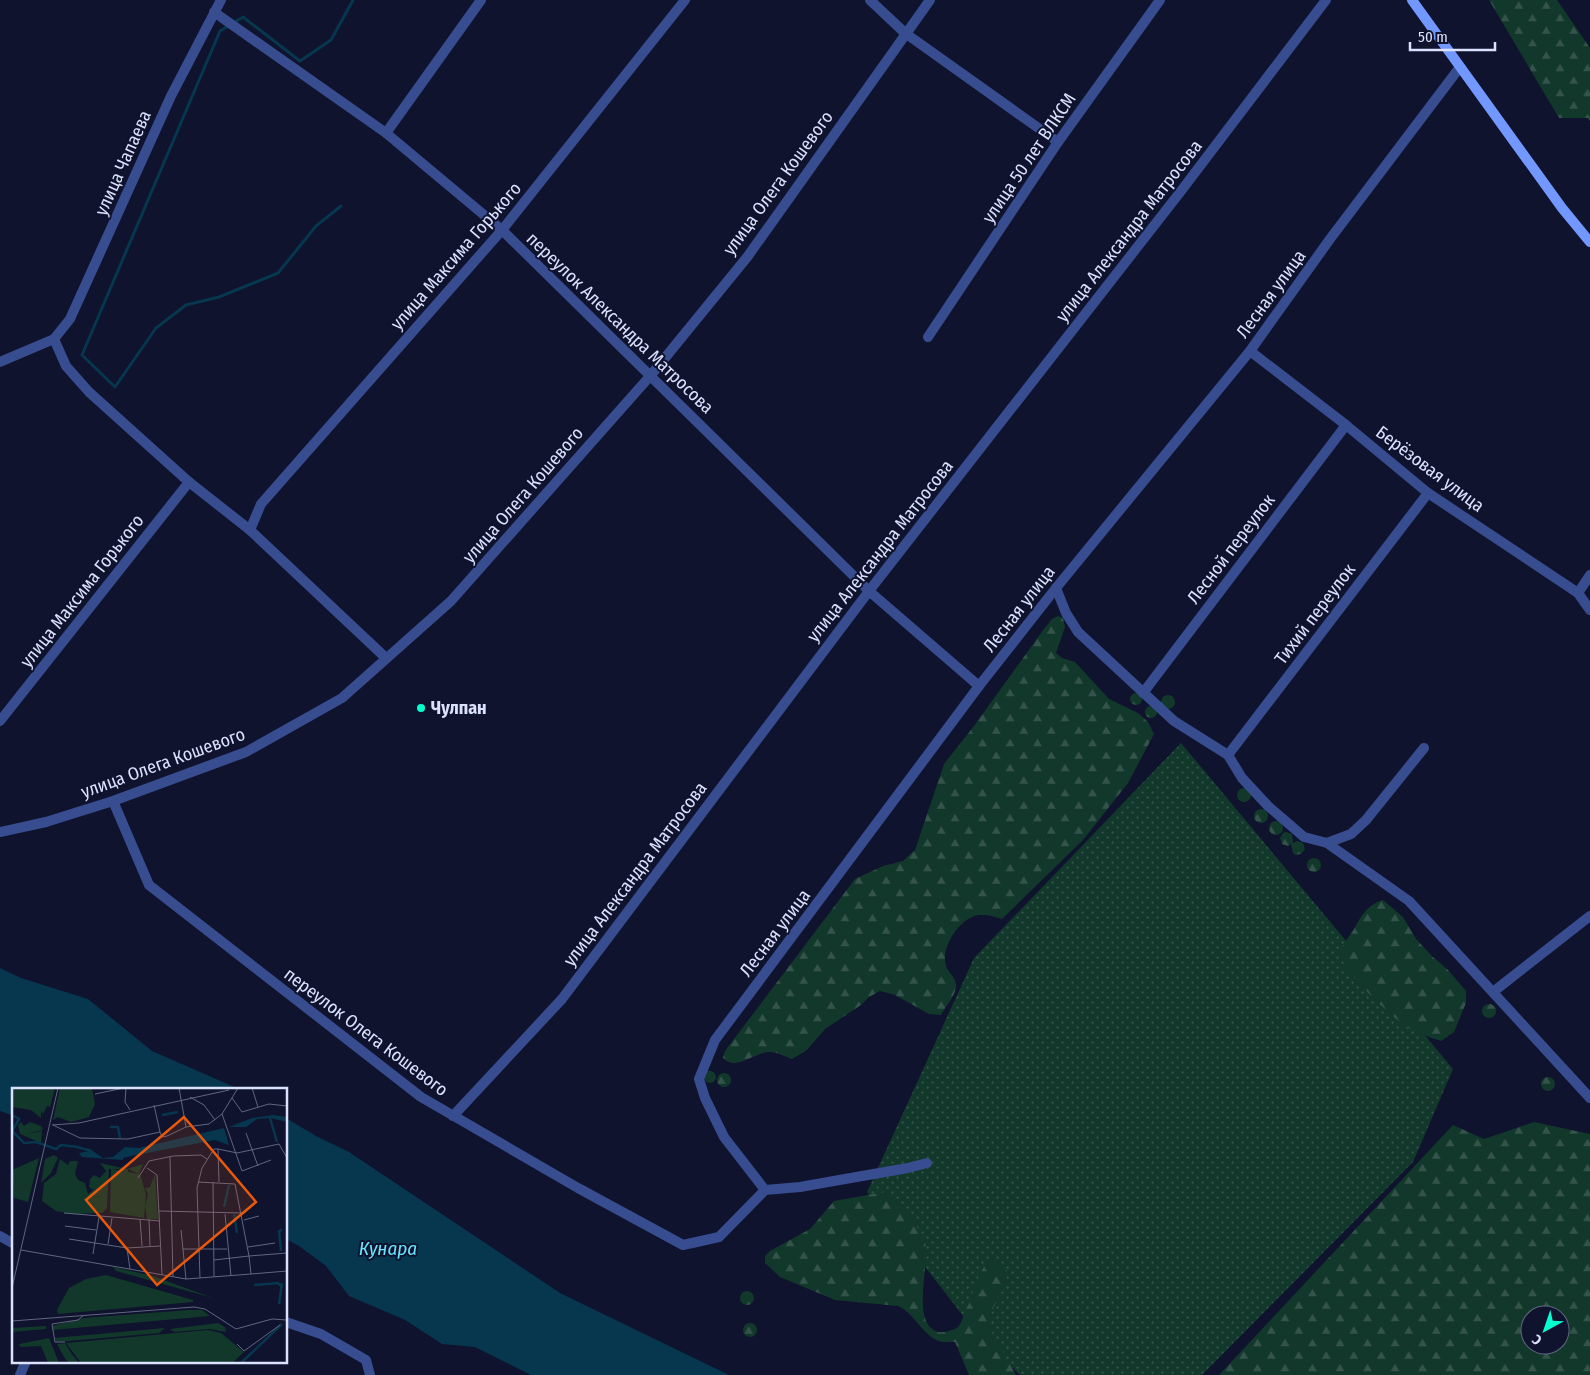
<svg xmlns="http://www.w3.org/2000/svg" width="1590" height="1375" font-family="'Fira Sans Condensed',sans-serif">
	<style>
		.green { fill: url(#green-dots) }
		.forest { fill: url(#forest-firs); fill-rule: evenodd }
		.water { fill: #07364f }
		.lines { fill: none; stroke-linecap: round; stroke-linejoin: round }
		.stream { stroke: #07364f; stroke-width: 3 }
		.street { stroke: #374d90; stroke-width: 10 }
		.secondary { stroke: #7298ff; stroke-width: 10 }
		.poi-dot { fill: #07ffcf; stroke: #0f132d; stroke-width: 2 }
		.labels { text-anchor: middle; stroke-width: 4; stroke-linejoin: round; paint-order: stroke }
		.street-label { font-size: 18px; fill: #dbe2ff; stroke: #0f132d }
		.poi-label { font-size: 18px; font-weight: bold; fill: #dbe2ff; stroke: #0f132d; text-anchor: start }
		.water-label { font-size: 19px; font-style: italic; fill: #69e6ff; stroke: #0f132d }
		.inset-river { fill: none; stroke: #07364f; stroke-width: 2.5 }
		.inset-road { fill: none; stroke: #616681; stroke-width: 1 }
		.view { fill: #e8590c; fill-opacity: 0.15; stroke: #e8590c; stroke-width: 2.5 }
		.inset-edge { fill: none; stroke: #dbe2ff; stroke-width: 2.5 }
	</style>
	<defs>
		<pattern id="green-dots" width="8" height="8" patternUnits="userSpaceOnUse" patternTransform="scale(1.25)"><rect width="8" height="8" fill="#12382b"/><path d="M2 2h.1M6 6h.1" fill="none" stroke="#34544b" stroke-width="1.8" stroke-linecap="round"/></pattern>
		<pattern id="forest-firs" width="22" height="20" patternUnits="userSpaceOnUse" patternTransform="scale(1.25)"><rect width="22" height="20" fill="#12382b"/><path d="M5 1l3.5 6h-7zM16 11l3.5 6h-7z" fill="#34544b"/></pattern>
	</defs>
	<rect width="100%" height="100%" fill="#0f132d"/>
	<path class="green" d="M1181,743L1453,1069L1413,1162L1202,1375H1020L974,1330L867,1192L974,958Z"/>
	<g class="forest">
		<path d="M1489,0H1557L1590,48V121L1588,118H1559Z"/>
		<path d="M1058,616L1063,618L1065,627L1056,653L1062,658L1075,662L1109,699L1138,713L1148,722L1154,734L1128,783L1083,840L1002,919C995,917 985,914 979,915C960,917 940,948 946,966C949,974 957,978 956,987C955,996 946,1006 941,1015L929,1014L895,995L880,991L869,997L861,1005L825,1029L807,1050L792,1059C786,1057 777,1052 770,1052C754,1052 736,1072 723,1058L725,1051L855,879L883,866L903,861L915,850L944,764L974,726L1044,629L1052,619Z"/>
		<circle cx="1136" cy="699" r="6"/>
		<circle cx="1168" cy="702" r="7"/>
		<circle cx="1151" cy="712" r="6"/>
		<circle cx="1244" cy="795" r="7"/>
		<circle cx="1261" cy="816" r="7"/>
		<circle cx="1276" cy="828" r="7"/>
		<path d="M1286,832L1292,834L1293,843L1297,841L1303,843L1305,849L1301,854L1295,855L1293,853L1291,844L1288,846L1282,844L1280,838L1283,833Z"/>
		<circle cx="1314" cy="865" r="7"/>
		<path d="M1383,900L1403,917L1416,939L1433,957L1448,970L1466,991V1003L1454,1032L1441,1041C1430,1037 1418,1034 1409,1028C1395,1021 1343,971 1341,956C1340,947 1349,937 1354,929C1362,915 1367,905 1383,900Z"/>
		<circle cx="1489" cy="1011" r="7"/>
		<circle cx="710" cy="1077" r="6"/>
		<circle cx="724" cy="1080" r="7"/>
		<circle cx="1548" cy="1084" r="7"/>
		<path d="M1534,1122L1590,1134V1375H1219L1453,1125L1484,1139ZM1530,1315H1560V1345H1530Z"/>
		<path d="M885,1192C901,1206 918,1223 925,1243C931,1262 909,1325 939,1332C944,1333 954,1330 958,1327C960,1325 962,1320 963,1317C974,1297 974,1275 991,1259C1029,1268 988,1302 990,1323C990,1331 1011,1365 1016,1375H969L955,1342C951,1342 947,1342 943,1342C925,1340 915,1313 898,1306L835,1300L780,1277L765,1263V1256L770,1251L810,1229L834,1201Z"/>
		<circle cx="747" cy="1298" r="7"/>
		<circle cx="750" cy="1330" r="7"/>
	</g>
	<g class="water">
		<path d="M0,968L21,978L88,999L152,1051L239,1089H14V1116L0,1111Z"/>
		<path d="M286,1118L316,1136L349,1152L560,1293L729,1375H531L475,1347L442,1344L405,1320L349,1296L326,1266L299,1246L286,1239Z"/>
	</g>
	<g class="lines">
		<path class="stream" d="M341,206L316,226L278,273L219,297L186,305L156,328L115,387L82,355L220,31L243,17L300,61L331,40L353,0"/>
		<g class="street">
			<path d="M870,0L905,33L1058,142"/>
			<path d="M214,12L386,133L502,230L869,591L979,686"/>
			<path d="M386,133L481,0"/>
			<path d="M928,337L1058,142L1160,0"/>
			<path d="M54,339L66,366L89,392L189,482L250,530L386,658"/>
			<path d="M1250,351L1346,425L1428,493L1578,593L1590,610"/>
			<path d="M0,362L54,339L70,319L171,96L221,0"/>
			<path d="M250,530L261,504L502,230L685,0"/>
			<path d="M1056,588L1066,613L1078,632L1174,721L1228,755L1242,778L1268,806L1304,837L1327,843L1409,901L1590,1098"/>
			<path d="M1578,593L1590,575"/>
			<path d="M1143,693L1346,425"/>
			<path d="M0,721L189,482"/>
			<path d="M1228,755L1428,493"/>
			<path d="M113,801L149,885L421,1097L578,1188L683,1245L719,1237L765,1190L800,1187L845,1179L908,1168L927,1163"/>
			<path d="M0,832L46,822L113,801L246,752L342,698L451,601L651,375L748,256L930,0"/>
			<path d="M1327,843L1351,834L1366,820L1424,748"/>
			<path d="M1493,992L1590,916"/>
			<path d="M453,1116L562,999L869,591L1181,191L1326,0"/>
			<path d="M765,1190L724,1137L705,1098L699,1079L715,1040L979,686L1056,588L1250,351L1330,239L1460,67"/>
			<path d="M0,1236L14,1244"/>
			<path d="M286,1322L321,1334L366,1360L370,1375"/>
			<path d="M20,1375L26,1361"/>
		</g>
		<path class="secondary" d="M1412,0L1562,208L1590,242"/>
	</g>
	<circle class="poi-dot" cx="421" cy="708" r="5"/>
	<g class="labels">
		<g class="street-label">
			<text transform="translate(1029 158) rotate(-56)" y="6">улица 50 лет ВЛКСМ</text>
			<text transform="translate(123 163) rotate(-66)" y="6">улица Чапаева</text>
			<text transform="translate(778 183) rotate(-54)" y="6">улица Олега Кошевого</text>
			<text transform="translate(1129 231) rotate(-52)" y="6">улица Александра Матросова</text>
			<text transform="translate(456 256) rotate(-49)" y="6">улица Максима Горького</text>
			<text transform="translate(1271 294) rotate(-54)" y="6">Лесная улица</text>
			<text transform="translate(620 323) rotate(44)" y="6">переулок Александра Матросова</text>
			<text transform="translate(1430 469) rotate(37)" y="6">Берёзовая улица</text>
			<text transform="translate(523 495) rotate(-49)" y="6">улица Олега Кошевого</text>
			<text transform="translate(1231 549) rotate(-53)" y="6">Лесной переулок</text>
			<text transform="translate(880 551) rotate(-52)" y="6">улица Александра Матросова</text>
			<text transform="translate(82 591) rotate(-52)" y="6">улица Максима Горького</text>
			<text transform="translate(1019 609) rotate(-52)" y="6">Лесная улица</text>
			<text transform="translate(1315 614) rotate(-53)" y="6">Тихий переулок</text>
			<text transform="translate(163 763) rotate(-20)" y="6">улица Олега Кошевого</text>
			<text transform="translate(635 874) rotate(-53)" y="6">улица Александра Матросова</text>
			<text transform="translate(775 933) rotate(-53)" y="6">Лесная улица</text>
			<text transform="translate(366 1032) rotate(37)" y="6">переулок Олега Кошевого</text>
		</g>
		<g class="poi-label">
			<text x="431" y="714">Чулпан</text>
		</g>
		<g class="water-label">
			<text x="388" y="1255">Кунара</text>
		</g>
	</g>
	<g transform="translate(12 1088)">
		<rect width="275" height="275" fill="#0f132d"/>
		<path d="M99,81L128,86L134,106L132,130L98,124ZM94,187L181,212V214L46,226L45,222L57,200L74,191ZM196,242L209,245L232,264L220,275H69L54,255Z" fill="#12382b"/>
		<path d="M0,0H43L38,19L35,18L31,26L29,23V30L19,22L0,19ZM48,0H80L83,16L77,29L59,34L46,29L41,32ZM9,34L12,38L18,34L29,38L31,42L14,46L30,43L29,55L8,46L6,37ZM42,67L46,70L44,74L39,85L29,95L26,113L33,71ZM27,70L16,114L2,110L0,82ZM48,71L56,77L58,73H66L63,86L66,92L73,95L76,106L81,102L77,99L78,91L82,87L88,90L94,83L88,75L115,81L131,76L127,86L116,81V88L108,81H97L95,120L90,125L60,126L44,123L30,113L32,95L44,86ZM143,86L146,131H135L133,118L136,106L133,100L138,99ZM101,179L141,188L201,210L104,183ZM177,222H190L198,228L40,242V238L72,230ZM206,235L213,239L214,244L197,241L162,244L158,241ZM34,238V241L0,244V240ZM153,240L147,245L45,254L42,250ZM37,250L47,275H36L29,258L8,259L7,256ZM53,255L59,265L67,275H57L52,269L45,256Z" fill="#12382b"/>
		<path d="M183,223L188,224L68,235L71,233Z" fill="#12382b"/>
		<path d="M261,27L275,29V34L259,30L245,31L234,39H217L240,30ZM212,40L217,57L203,52L119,68L111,70V72L70,69L67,65L78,63L60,59L78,61L91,70L101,69L113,59L127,60Z" fill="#07364f"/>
		<path class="inset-river" d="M0,27L7,31L0,43L12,55L24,54L44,61L49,57L66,59L79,63M150,27L166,24M258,30L265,54M98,39H106L108,50M212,119L217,97M222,126L225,145M269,163L267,143L270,142M242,197L266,195L269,198M267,216L270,195M229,275L270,236"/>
		<path class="inset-road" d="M114,0L113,14L118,22M167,0L174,39M240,0L246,19M83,6L112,0M178,9L192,17L203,32M220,10L230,24L257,16L275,18M142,17L148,44M210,26L230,83M40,37L67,35L217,2M41,37L68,50L116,51L148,44L150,49L155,48L174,39L197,36L210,26L226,0M234,45L246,78M206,61L225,65L267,56L275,70M206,61L207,94M158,69L161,189M135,80L145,87L150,186M230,83L259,72M126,90L137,73L161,68L189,67L195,71M186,94L223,96M201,94L202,189M147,123L230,125M52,125L148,133M213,126L219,188M128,131L130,158M137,131L138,158M232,132L247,128M53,138L84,142M169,142L174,191M57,151L115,160L148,158M96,156L100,130M236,159L263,155M115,160L118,181M171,161H215M9,162L174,191L239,186L237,168L275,165M81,166L87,129M202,172L237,168L223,96M239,186L275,183M188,190L185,100L190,80L202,61H206M0,200L46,0M0,233L182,219L193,221L224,241L260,231L275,232M53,254H43L40,236L66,232L72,227M225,256L232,263L268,237"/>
		<path class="view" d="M172,29L244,114L145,197L74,112Z"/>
		<rect width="275" height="275" class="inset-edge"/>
	</g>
	<g transform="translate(1545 1330) rotate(220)"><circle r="24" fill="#0f132d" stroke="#616681"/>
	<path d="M0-4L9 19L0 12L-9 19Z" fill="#07ffcf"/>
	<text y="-8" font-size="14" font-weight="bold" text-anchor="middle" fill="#dbe2ff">С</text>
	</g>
	<path d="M1410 42v8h85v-8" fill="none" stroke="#dbe2ff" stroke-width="2.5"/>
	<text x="1418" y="42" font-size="15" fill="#dbe2ff" stroke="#0f132d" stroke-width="4" paint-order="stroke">50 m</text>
</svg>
